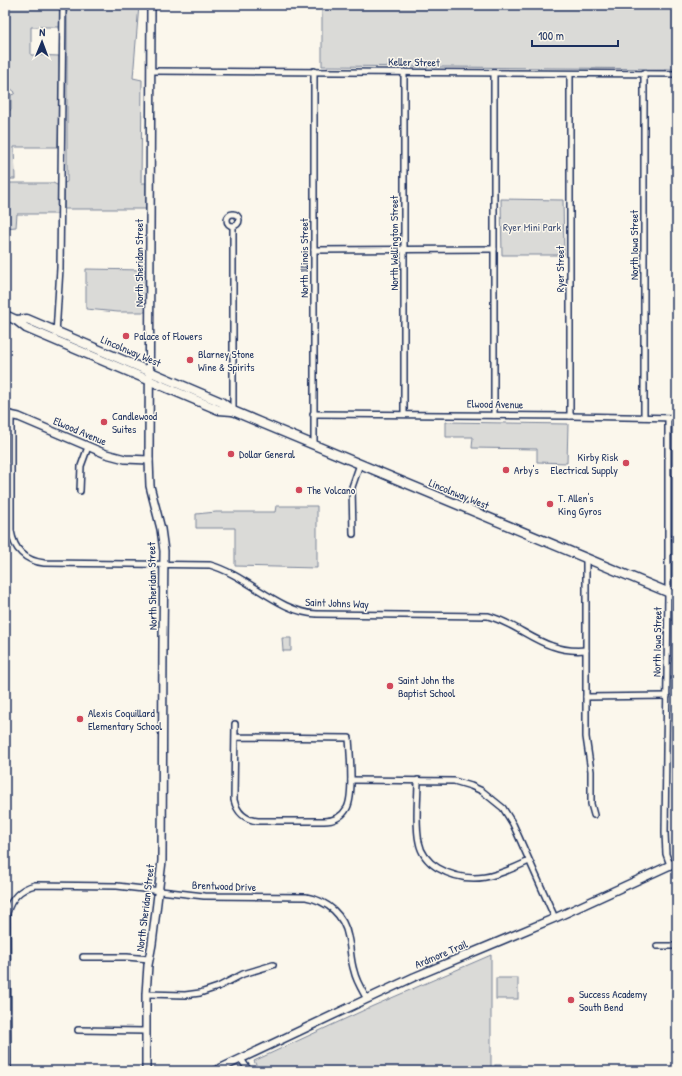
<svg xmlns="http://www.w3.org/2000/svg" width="682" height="1076" font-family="'Patrick Hand',sans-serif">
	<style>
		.green { fill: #dadad7; stroke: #7a849a }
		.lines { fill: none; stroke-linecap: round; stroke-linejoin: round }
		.street-casing { stroke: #1b2f5e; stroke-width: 8 }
		.secondary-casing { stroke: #1b2f5e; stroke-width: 10 }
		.primary-casing { stroke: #1b2f5e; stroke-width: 11 }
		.street { stroke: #fbf7ec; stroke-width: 5 }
		.secondary { stroke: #fbf7ec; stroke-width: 7 }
		.primary { stroke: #fbf7ec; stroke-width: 8 }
		.poi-dot { fill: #d1495b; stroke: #fbf7ec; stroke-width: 1.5 }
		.labels { text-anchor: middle; stroke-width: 3; stroke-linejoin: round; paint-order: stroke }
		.street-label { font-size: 11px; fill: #1b2f5e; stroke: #fbf7ec }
		.park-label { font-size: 11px; fill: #415176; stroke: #fbf7ec }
		.poi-label { font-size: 11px; fill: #1b2f5e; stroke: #fbf7ec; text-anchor: start }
	</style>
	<rect width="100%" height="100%" fill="#fbf7ec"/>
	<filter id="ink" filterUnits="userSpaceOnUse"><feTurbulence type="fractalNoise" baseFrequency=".025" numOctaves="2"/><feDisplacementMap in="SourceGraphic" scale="8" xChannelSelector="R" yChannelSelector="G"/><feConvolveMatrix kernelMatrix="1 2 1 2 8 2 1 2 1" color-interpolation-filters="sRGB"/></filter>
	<g filter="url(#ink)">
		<g class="green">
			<path d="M5,5H60V27H31V55L59,56L60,93L58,147H14L15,179H5V110H11V95L14,94L15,92L10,88H5Z"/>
			<path d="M67,5H139L133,78L142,80L141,183H146V209H64V183L67,182Z"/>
			<path d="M322,5H677V69L322,66Z"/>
			<path d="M5,183H53L59,186L58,214H17L16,227L5,228Z"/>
			<path d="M501,199L563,200L564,255H502Z"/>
			<path d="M86,269L145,270L146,312H118L86,309Z"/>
			<path d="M446,422L568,424L567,463L537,462V449L472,448L473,437H446Z"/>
			<path d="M276,506H317V568L235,566V528H196V514L216,512H275Z"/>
			<path d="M282,638H291V651H283Z"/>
			<path d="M491,955V1071H259L254,1061L373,1006Z"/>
			<rect x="496" y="978" width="22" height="21"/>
			<rect x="495" y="1065" width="25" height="6"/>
		</g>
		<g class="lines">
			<g class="street-casing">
				<g id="street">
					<path d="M151,71L677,74"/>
					<path d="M404,72V414"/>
					<path d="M494,73V415"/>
					<path d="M644,73V417"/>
					<path d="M570,74V416"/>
					<circle cx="233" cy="220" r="6"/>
					<path d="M233,226V411"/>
					<path d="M314,250L494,249"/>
					<path d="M56,334L60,268L63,5"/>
					<path d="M313,414L570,416L677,418"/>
					<path d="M11,415V531C14,549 25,561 44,563L210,565C247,575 279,613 317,614L488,616C512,622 530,639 552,646C563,650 575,651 586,650"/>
					<path d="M668,418V592L665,833L666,854L670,865"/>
					<path d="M314,445V71"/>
					<path d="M80,491L81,466L88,447"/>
					<path d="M353,534L352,487L360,464"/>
					<path d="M586,558V737L591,771V804L594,815"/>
					<path d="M586,697L667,696"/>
					<path d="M235,724L234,800C237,812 245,820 258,821H324C333,821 342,817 347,808C354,795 350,754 349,738L235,737"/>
					<path d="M351,780L454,781L471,786L482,791L503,808L513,824L555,918"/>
					<path d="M418,780C418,798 415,825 419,842C421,853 428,862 438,868C471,887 498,876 529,861"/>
					<path d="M657,946H677"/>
					<path d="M83,957H127L149,959"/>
					<path d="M146,994L185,995L200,993L218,987L243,974L273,965"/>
					<path d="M78,1030L145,1031"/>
					<path d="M241,1059L249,1071"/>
					<path d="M8,1071L7,913C11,898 20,889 35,885L117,886L204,896L306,897C328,901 344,915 348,937C351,948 350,959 354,971C356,981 362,990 367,999"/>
				</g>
			</g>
			<g class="secondary-casing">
				<g id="secondary">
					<path d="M5,414L19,417L106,454L125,459L149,460"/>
					<path d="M146,1071V994L148,965L152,944L162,861L163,641L164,551L161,529L150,486L149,460L151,5"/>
					<path d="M215,1071L367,999L414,977L555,918L677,862"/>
				</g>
			</g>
			<g class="primary-casing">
				<g id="primary">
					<path d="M5,315L16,320L26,328L219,410L232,411"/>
					<path d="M16,320L27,319L221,402L233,411L259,422L677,596"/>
				</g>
			</g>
			<use href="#street" class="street"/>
			<use href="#secondary" class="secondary"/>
			<use href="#primary" class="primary"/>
		</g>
	</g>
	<g class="poi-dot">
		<circle cx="126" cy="336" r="4"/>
		<circle cx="190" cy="360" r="4"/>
		<circle cx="104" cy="422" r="4"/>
		<circle cx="231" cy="454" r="4"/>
		<circle cx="626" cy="463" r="4"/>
		<circle cx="506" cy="470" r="4"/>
		<circle cx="299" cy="490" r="4"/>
		<circle cx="550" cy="504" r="4"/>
		<circle cx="390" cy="686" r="4"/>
		<circle cx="80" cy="719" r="4"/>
		<circle cx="571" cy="1000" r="4"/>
	</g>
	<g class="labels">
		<g class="street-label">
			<text transform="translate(414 62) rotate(1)" y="4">Keller Street</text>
			<text transform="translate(394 243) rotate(-90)" y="4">North Wellington Street</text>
			<text transform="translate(634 245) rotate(-90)" y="4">North Iowa Street</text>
			<text transform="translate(304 258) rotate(-90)" y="4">North Illinois Street</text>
			<text transform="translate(139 263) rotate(-90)" y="4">North Sheridan Street</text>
			<text transform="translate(560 269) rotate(-90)" y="4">Ryer Street</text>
			<text transform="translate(131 351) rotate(23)" y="4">Lincolnway West</text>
			<text transform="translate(495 404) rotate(1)" y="4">Elwood Avenue</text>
			<text transform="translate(80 431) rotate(23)" y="4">Elwood Avenue</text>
			<text transform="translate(459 494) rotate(22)" y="4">Lincolnway West</text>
			<text transform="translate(152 586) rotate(-91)" y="4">North Sheridan Street</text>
			<text transform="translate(337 603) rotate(2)" y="4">Saint Johns Way</text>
			<text transform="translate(657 642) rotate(-89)" y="4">North Iowa Street</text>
			<text transform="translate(224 886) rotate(2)" y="4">Brentwood Drive</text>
			<text transform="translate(145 908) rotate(-83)" y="4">North Sheridan Street</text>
			<text transform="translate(441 954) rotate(-23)" y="4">Ardmore Trail</text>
		</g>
		<g class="park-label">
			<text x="532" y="231">Ryer Mini Park</text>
		</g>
		<g class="poi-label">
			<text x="134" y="340">Palace of Flowers</text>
			<text x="198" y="358">Blarney Stone<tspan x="198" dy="13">Wine &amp; Spirits</tspan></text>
			<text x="112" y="420">Candlewood<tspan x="112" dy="13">Suites</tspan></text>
			<text x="239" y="458">Dollar General</text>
			<text x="618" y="461" text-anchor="end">Kirby Risk<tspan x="618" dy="13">Electrical Supply</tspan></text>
			<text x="514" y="474">Arby's</text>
			<text x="307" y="494">The Volcano</text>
			<text x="558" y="502">T. Allen's<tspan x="558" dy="13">King Gyros</tspan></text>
			<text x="398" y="684">Saint John the<tspan x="398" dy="13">Baptist School</tspan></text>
			<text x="88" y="717">Alexis Coquillard<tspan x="88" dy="13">Elementary School</tspan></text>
			<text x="579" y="998">Success Academy<tspan x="579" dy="13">South Bend</tspan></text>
		</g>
	</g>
	<rect width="682" height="1076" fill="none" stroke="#fbf7ec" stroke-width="20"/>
	<rect x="10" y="10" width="662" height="1056" fill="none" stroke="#1b2f5e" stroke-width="1.5" filter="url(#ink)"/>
	<g transform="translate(42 42) rotate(1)" stroke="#fbf7ec" stroke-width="3" paint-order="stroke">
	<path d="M0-3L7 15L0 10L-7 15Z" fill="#1b2f5e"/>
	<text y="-6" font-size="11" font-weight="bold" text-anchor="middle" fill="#1b2f5e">N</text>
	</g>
	<path d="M532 40v6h86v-6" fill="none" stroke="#1b2f5e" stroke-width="2"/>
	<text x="538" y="40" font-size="12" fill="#1b2f5e" stroke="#fbf7ec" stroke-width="3" paint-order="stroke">100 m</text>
</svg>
